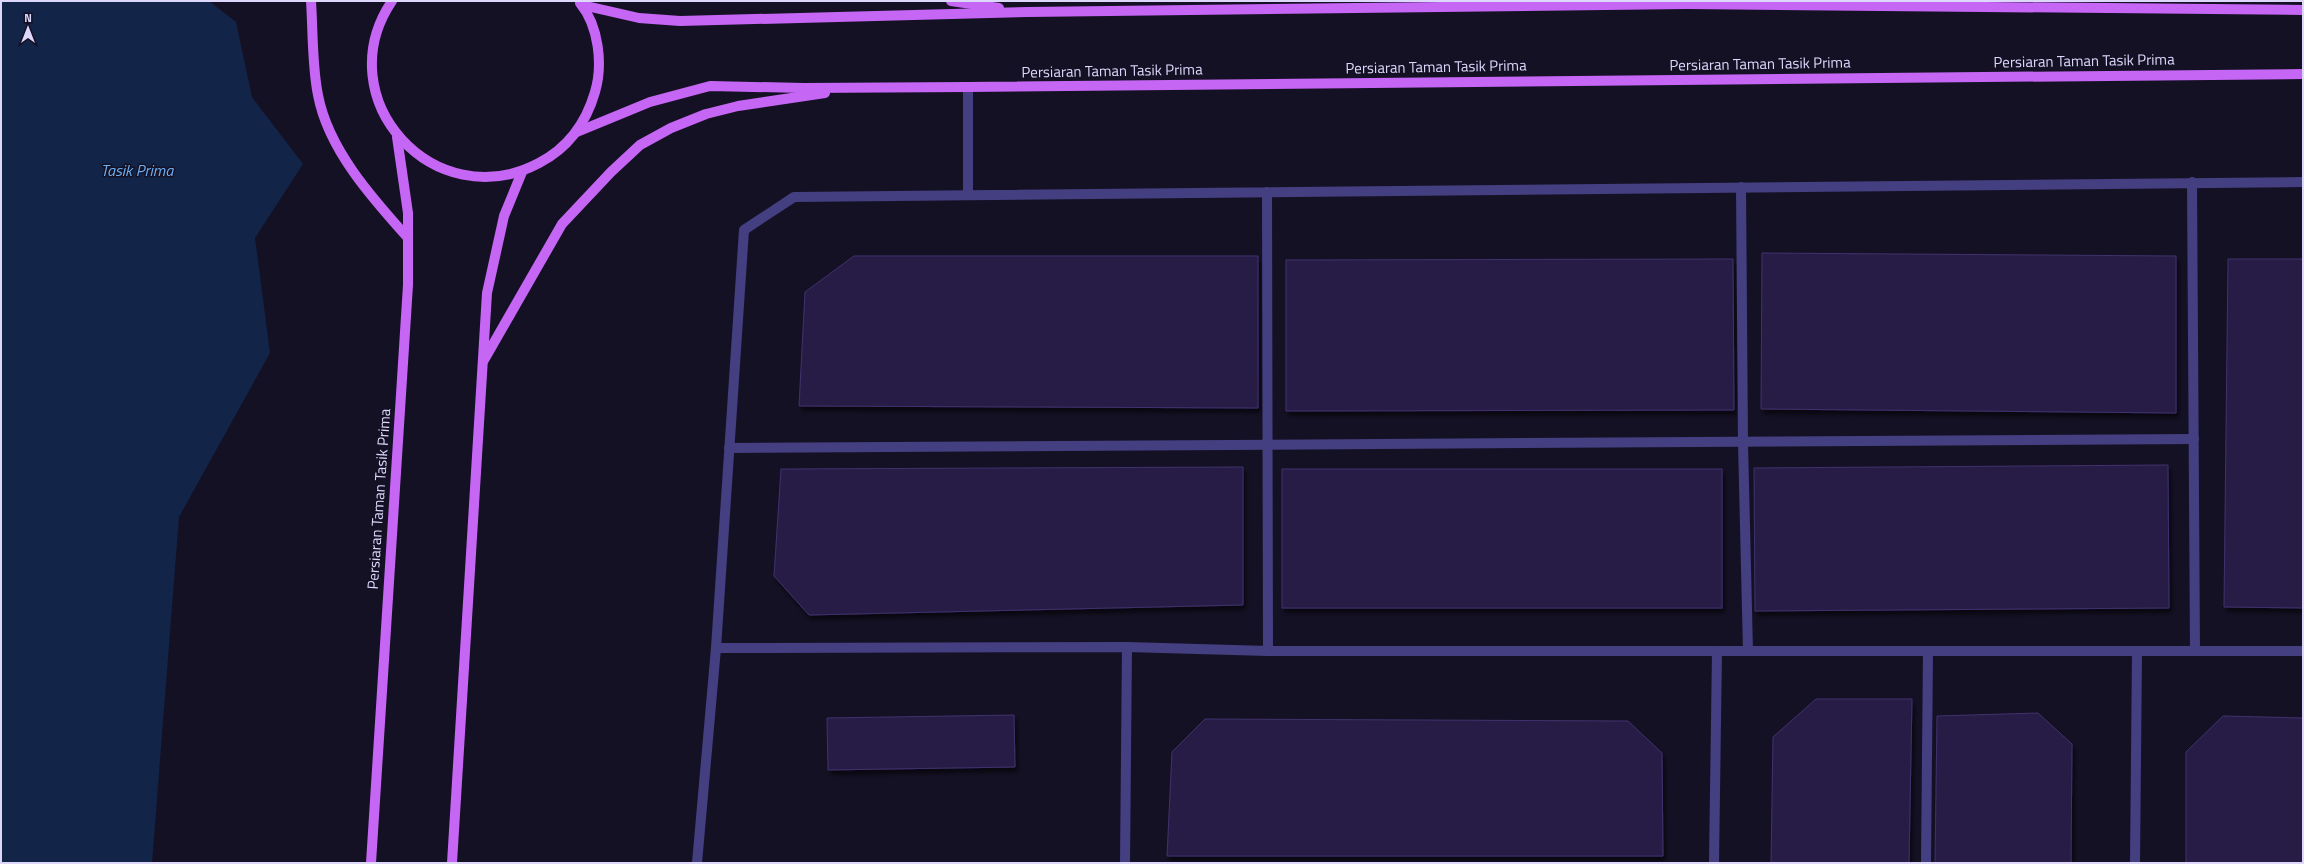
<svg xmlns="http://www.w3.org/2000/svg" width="2304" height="864" font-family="'Titillium Web',sans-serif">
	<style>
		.water { fill: #122447 }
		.building { fill: #271e44; stroke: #40326e; filter: url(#shadow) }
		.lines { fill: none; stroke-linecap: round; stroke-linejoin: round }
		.minor { stroke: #443f80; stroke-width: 10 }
		.major { stroke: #c566f4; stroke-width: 10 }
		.labels { text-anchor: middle; stroke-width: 3; stroke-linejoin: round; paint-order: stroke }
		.street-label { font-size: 15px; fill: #ddd7fc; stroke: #151125 }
		.water-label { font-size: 16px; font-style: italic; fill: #6db0f4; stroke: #151125 }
	</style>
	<defs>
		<filter id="shadow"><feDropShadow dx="2.5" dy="4.5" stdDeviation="2" flood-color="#0009"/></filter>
	</defs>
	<rect width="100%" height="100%" fill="#151125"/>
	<path class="water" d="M1,1H209L236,22L252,97L303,164L255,238L270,353L179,517L152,863H1Z"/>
	<g class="building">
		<path d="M1762,253L2176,256V413L1761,409Z"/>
		<path d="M854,256H1258V408L799,406L805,292Z"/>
		<path d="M1733,259L1734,410L1286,411V260Z"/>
		<path d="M2228,259H2303V608L2224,607Z"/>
		<path d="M2168,465L2169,608L1755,611L1754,468Z"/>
		<path d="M1243,467V605L809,615L774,576L781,469Z"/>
		<rect x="1282" y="469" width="440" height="139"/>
		<path d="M1816,699H1912L1909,863H1771L1773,737Z"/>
		<path d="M2038,713L2072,744L2071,863H1935L1937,716Z"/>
		<path d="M1014,715L1015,767L828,770L827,718Z"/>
		<path d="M2223,716L2303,718V863H2186V752Z"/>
		<path d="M1205,719L1628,721L1662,753L1663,856H1167L1172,752Z"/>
	</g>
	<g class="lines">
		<g class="minor">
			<path d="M968,87V195"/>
			<path d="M2192,182L2195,651"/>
			<path d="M1741,187L1743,443L1748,651"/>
			<path d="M1267,192L1268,651"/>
			<path d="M729,448L2194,439"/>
			<path d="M716,648L1127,647L1268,651H2303"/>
			<path d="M697,863L716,648L744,230L794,197L2303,182"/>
			<path d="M1125,863L1127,647"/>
			<path d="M1714,863L1717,651"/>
			<path d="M1926,863L1928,651"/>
			<path d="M2135,863L2137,651"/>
		</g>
		<g class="major">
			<path d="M311,1C313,31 312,66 318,95C328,149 372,198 408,238"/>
			<path d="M392,1C326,99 435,218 539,163C568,148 586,123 595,92C603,65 599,26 580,3"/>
			<path d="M951,1L999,8"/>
			<path d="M582,5L639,18L680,21L1028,12L1687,4L2303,10"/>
			<path d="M577,132L650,102L710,86L804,88L968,87L2303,74"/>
			<path d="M484,360L562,224L611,172L640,145L671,128L706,114L738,106L825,93"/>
			<path d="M371,863L408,285V213L397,137"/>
			<path d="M452,863L487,293L504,216L522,172"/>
		</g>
	</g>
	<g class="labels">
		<g class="street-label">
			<text transform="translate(2084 61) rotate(-1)" y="5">Persiaran Taman Tasik Prima</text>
			<text transform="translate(1760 64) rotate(-1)" y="5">Persiaran Taman Tasik Prima</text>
			<text transform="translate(1436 67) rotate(-1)" y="5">Persiaran Taman Tasik Prima</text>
			<text transform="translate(1112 71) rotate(-1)" y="5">Persiaran Taman Tasik Prima</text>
			<text transform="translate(379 499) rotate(-86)" y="5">Persiaran Taman Tasik Prima</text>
		</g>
		<g class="water-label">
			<text x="137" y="176">Tasik Prima</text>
		</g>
	</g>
	<rect width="2304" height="864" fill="none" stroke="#ddd7fc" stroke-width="4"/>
	<g transform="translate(28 28)" stroke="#151125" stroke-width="3" paint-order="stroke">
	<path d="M0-3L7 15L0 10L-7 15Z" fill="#ddd7fc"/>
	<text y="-6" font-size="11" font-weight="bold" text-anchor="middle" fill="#ddd7fc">N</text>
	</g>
</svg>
